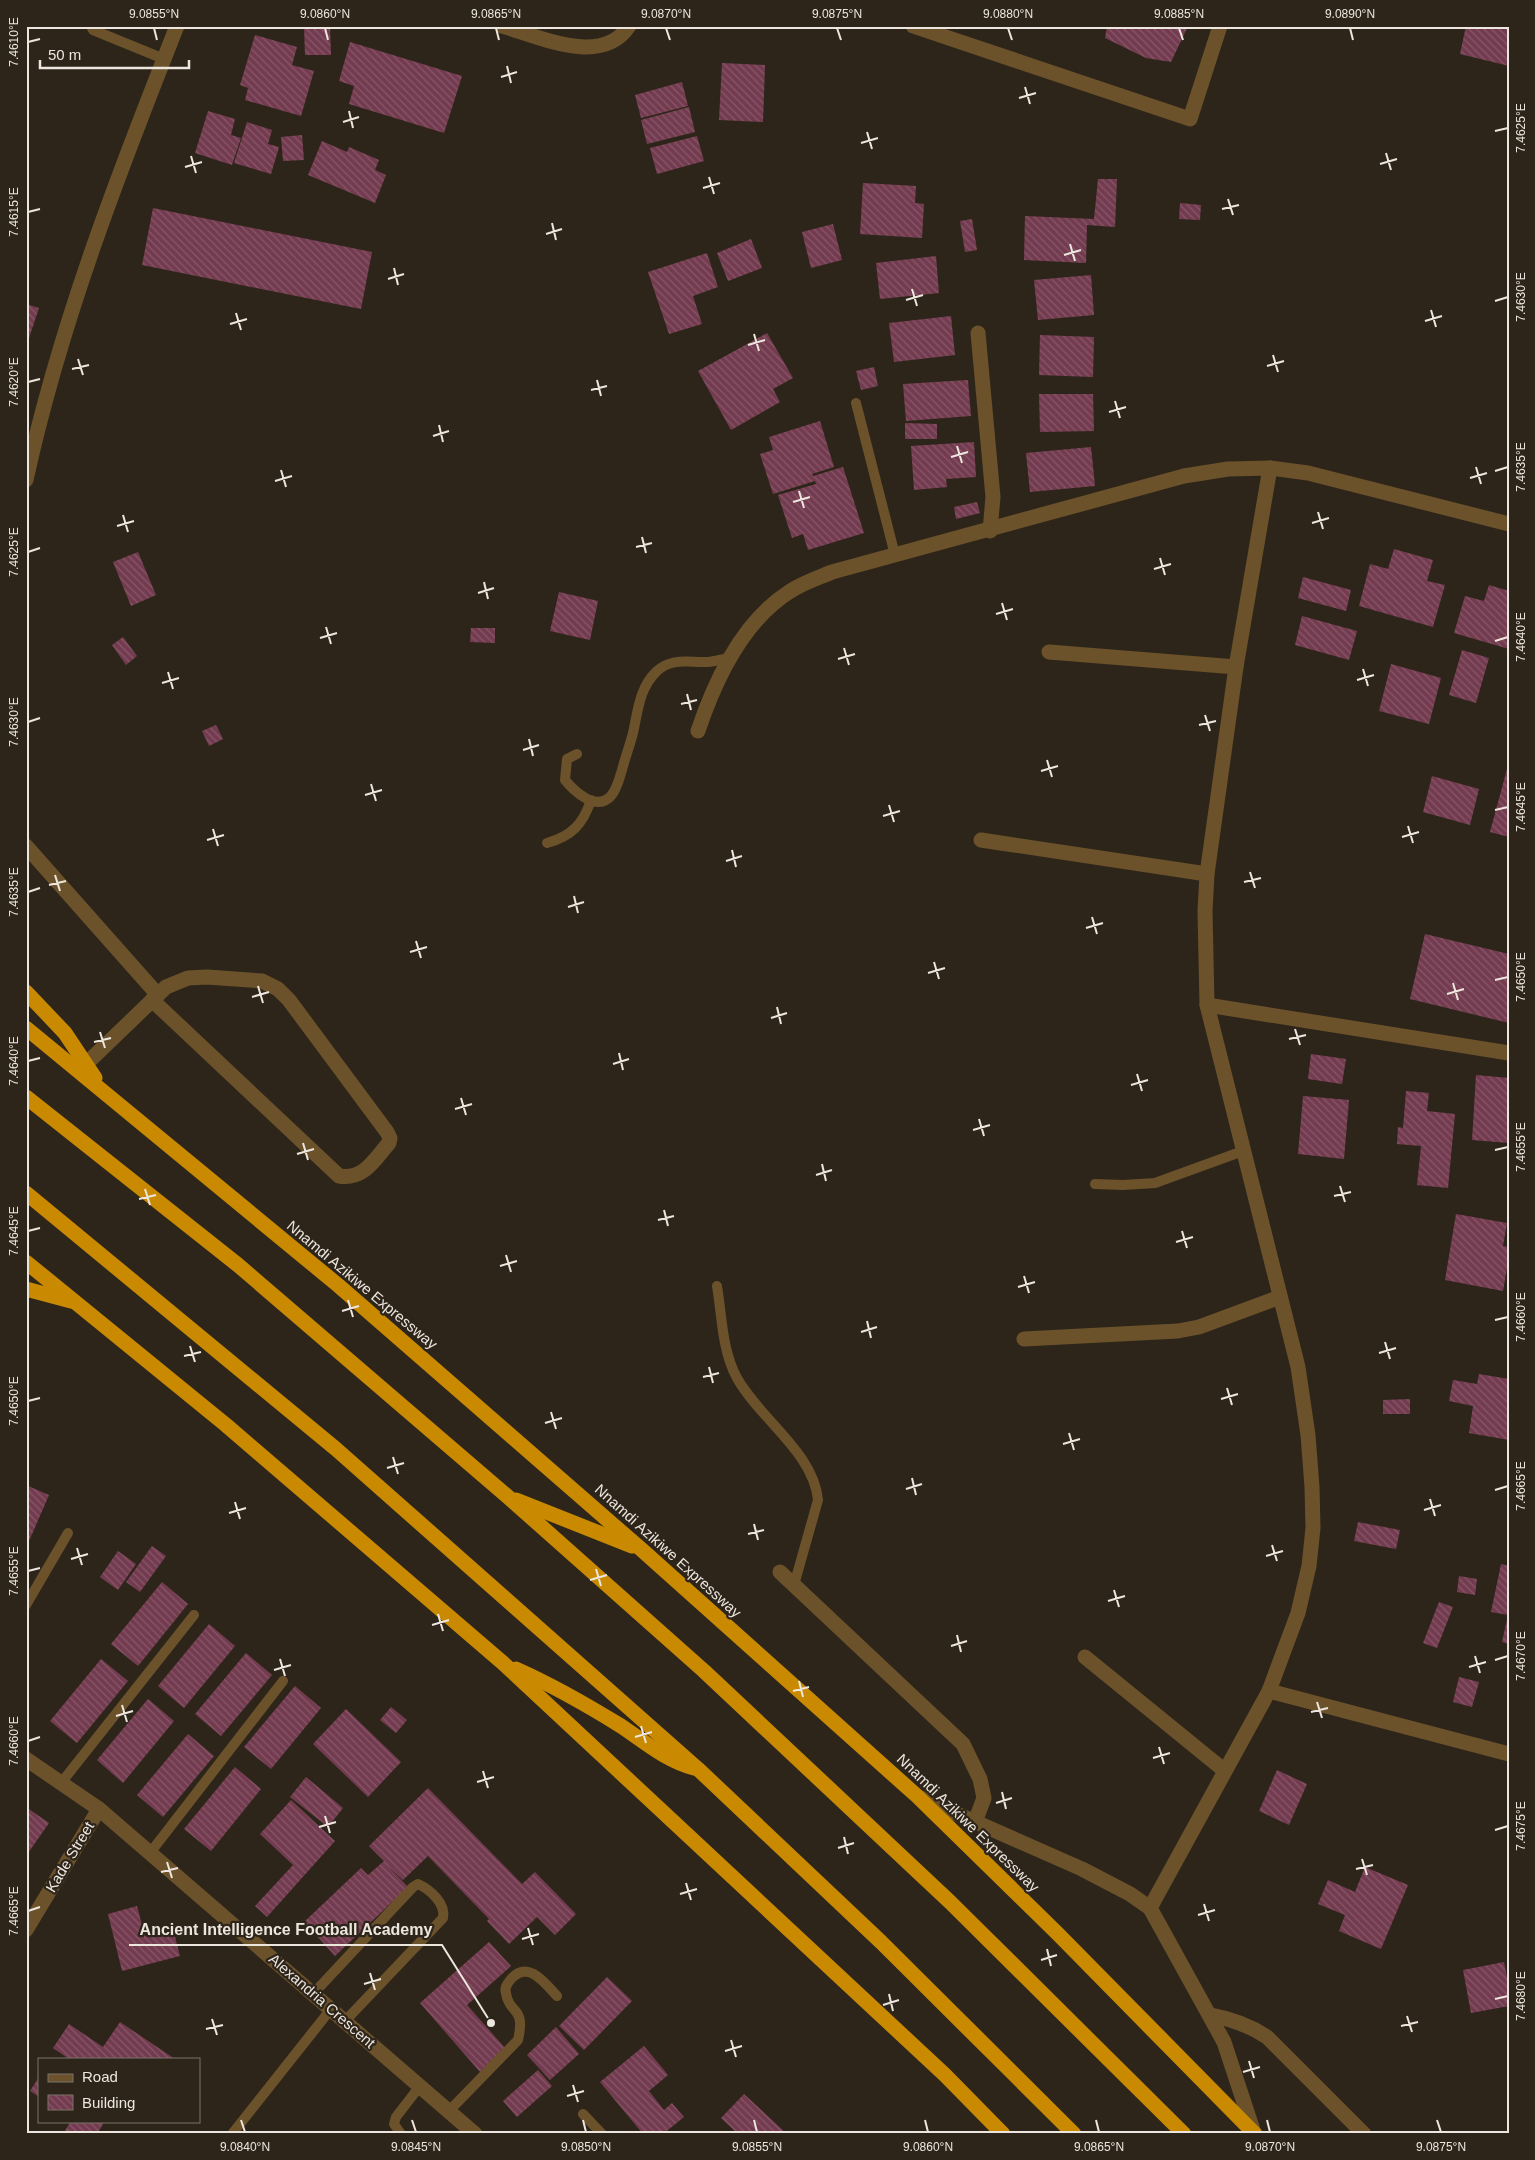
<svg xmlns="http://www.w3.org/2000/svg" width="1535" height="2160" font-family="Arial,sans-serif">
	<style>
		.building { fill: url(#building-back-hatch) }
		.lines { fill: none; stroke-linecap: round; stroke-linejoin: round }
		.lane { stroke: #6b522b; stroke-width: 10 }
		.street { stroke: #6b522b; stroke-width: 15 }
		.highway { stroke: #c98a01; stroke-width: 15 }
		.ticks { fill: none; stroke: #ece6df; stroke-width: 2 }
		.labels { text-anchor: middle; stroke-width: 4.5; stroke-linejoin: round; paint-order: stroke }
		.street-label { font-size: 15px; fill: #ece6df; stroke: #2e251a }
		.leader { fill: none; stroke: #ece6df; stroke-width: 2 }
		.callout-dot { fill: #ece6df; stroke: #2e251a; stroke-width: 2 }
		.callout-label { font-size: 16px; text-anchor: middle; font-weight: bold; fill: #ece6df; stroke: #2e251a; stroke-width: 4.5; stroke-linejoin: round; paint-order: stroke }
		.neatline { fill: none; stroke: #ece6df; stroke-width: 2 }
		.ticks-label { font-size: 12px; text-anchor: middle; fill: #ece6df }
	</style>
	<defs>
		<pattern id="building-back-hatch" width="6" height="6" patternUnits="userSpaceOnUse" patternTransform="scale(1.25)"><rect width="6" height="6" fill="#733b4f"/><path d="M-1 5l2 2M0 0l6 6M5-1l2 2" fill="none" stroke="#875768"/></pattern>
	</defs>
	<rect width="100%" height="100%" fill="#2e251a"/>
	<g class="building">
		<path d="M304,26H330L331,55H305Z"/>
		<path d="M1107,26H1188L1171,62L1146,58L1105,38Z"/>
		<path d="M1466,26H1509V66L1460,54Z"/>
		<path d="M255,35L297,47L292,65L314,71L301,116L245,100L248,88L240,85Z"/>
		<path d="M350,42L462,76L444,133L349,104L354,86L339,81Z"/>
		<path d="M722,63L765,65L763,122L719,120Z"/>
		<path d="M682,82L688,106L641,118L635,95Z"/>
		<path d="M689,107L695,132L647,144L641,120Z"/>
		<path d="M208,111L235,119L231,135L241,138L232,165L195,153Z"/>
		<path d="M247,122L272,130L268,144L279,147L271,174L234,163Z"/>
		<path d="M302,135L304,160L283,161L281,137Z"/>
		<path d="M697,136L704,161L657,174L650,148Z"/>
		<path d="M322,141L347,152L349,147L379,160L375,170L386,175L375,203L308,175Z"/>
		<path d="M1098,179H1117L1115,227L1087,225L1086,263L1024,260L1025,216L1094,219Z"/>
		<path d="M863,183L916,186L915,203L924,204L922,238L860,234Z"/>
		<path d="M1180,203L1201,205L1200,220L1179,219Z"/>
		<path d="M153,208L372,252L361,309L142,265Z"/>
		<path d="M972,219L977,250L965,252L960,221Z"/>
		<path d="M833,224L842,260L811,268L802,232Z"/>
		<path d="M751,239L762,268L728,281L717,253Z"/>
		<path d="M707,253L718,287L693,296L702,324L669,334L648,272Z"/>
		<path d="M936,256L939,293L880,299L876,263Z"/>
		<path d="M1091,275L1094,315L1038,320L1034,280Z"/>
		<path d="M26,304L39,308L27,344H26Z"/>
		<path d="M951,316L955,355L894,362L889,323Z"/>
		<path d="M767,333L793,378L773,389L780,402L731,430L698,371Z"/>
		<path d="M1040,335L1094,337L1093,377L1039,375Z"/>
		<path d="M874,367L878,386L861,390L856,371Z"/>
		<path d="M968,380L971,416L906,421L903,384Z"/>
		<path d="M1039,394H1093L1094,431L1040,432Z"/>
		<path d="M820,421L834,467L812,474L813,476L843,467L864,533L808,550L803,534L792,538L778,495L816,484L815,481L773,494L760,454L773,450L769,437Z"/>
		<path d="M905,423L937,424V439H905Z"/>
		<path d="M974,442L976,477L946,479L947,487L914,490L911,446Z"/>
		<path d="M1091,447L1095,486L1030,492L1026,453Z"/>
		<path d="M977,502L980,513L956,519L954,507Z"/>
		<path d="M1394,549L1433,560L1427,581L1445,585L1433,627L1359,606L1370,564L1388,569Z"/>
		<path d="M138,552L156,595L131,606L113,562Z"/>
		<path d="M1303,577L1351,590L1346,611L1298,598Z"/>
		<path d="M1489,585L1509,591V649L1454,633L1465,596L1484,601Z"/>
		<path d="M559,592L598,601L590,640L550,631Z"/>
		<path d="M1302,616L1357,631L1349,660L1295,645Z"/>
		<path d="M471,628H495V643L470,642Z"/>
		<path d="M123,637L137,656L126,665L112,645Z"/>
		<path d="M1462,650L1489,658L1476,703L1449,695Z"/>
		<path d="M1391,664L1441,678L1429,724L1379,711Z"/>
		<path d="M216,725L223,739L209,746L202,731Z"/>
		<path d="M1507,769H1509V837L1490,832Z"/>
		<path d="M1432,776L1479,789L1470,825L1423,812Z"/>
		<path d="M1425,934L1509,954V1023L1410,999Z"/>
		<path d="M1311,1054L1346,1059L1342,1084L1308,1079Z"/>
		<path d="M1476,1075L1509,1078V1143L1472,1140Z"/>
		<path d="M1406,1091L1429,1093L1427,1111L1455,1114L1448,1188L1417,1185L1421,1146L1397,1144L1398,1127L1403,1128Z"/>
		<path d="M1303,1096L1349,1100L1344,1159L1298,1154Z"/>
		<path d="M1456,1214L1507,1223L1503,1246L1509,1247V1257L1503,1291L1445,1280Z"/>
		<path d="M1479,1374L1509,1379V1440L1469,1433L1473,1406L1449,1401L1453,1380L1477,1384Z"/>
		<path d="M1410,1399V1414H1383V1400Z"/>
		<path d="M26,1485L49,1495L26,1548Z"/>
		<path d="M1358,1522L1400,1530L1396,1549L1354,1541Z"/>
		<path d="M152,1546L166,1556L140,1592L126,1582Z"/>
		<path d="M118,1551L136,1564L118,1590L100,1577Z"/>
		<path d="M1501,1564L1509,1566V1644L1502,1642L1508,1615L1491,1612Z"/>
		<path d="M1459,1576L1477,1579L1475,1595L1457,1592Z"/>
		<path d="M162,1582L188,1604L138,1666L111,1644Z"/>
		<path d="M1439,1602L1453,1607L1437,1648L1423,1643Z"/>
		<path d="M209,1624L235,1646L184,1708L158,1686Z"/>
		<path d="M246,1653L272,1675L221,1736L195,1714Z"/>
		<path d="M101,1659L128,1681L77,1743L50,1721Z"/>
		<path d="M1459,1677L1479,1682L1472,1707L1453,1702Z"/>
		<path d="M295,1686L321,1708L271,1769L244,1747Z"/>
		<path d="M148,1699L174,1721L123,1783L97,1760Z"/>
		<path d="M391,1707L407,1720L396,1733L380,1720Z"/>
		<path d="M346,1709L401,1762L368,1797L313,1744Z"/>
		<path d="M188,1734L214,1756L163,1817L137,1795Z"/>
		<path d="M235,1767L261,1789L211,1851L184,1829Z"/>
		<path d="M1277,1770L1307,1784L1289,1825L1259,1811Z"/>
		<path d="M306,1777L343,1808L328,1827L290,1797Z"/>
		<path d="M428,1788L522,1884L535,1872L576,1914L555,1935L537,1917L509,1944L487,1921L489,1919L428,1856L403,1880L386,1864L408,1887L335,1956L304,1922L361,1868L368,1875L384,1861L369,1846Z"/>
		<path d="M291,1800L335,1841L267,1917L255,1906L293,1865L260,1834Z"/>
		<path d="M26,1807L49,1823L26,1856Z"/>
		<path d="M1365,1867L1408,1885L1381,1949L1339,1931L1345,1915L1318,1904L1328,1880L1355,1892Z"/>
		<path d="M137,1906L145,1936L173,1929L180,1956L122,1971L108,1914Z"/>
		<path d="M489,1942L511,1966L467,2005L506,2049L480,2072L420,2003Z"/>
		<path d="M1504,1962L1509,1988V2006L1471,2013L1463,1970Z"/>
		<path d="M607,1977L632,2001L584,2050L559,2026Z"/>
		<path d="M120,2022L175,2059H69L53,2048L69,2024L103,2047Z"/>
		<path d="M556,2027L579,2054L550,2080L527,2055Z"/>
		<path d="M644,2046L668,2075L649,2091L664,2110L672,2103L684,2117L663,2134H643L600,2082Z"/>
		<path d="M538,2070L552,2086L517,2117L503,2101Z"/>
		<path d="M39,2077V2097L30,2091Z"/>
		<path d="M744,2094L787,2134H738L721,2118Z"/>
		<path d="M71,2121H105L97,2134H63Z"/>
	</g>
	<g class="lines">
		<g class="lane">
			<path d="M91,26L93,30L164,59"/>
			<path d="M856,403L895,555"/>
			<path d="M577,754L567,759L565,780C574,791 595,811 610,797C617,790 619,779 622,770C625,758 630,745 633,733C638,711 639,688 657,671C672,657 690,663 708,662C716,661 723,659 731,658"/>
			<path d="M547,843C572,836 583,824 591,800"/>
			<path d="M1095,1184L1123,1185L1155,1183L1243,1151"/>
			<path d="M717,1286C722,1316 722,1351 737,1378C759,1418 814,1453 818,1500L794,1585"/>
			<path d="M26,1605L68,1533"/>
			<path d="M61,1783L194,1615"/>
			<path d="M150,1853L283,1681"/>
			<path d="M313,1994L413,1887L418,1884C431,1890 446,1904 443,1918L345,2021"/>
			<path d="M449,2111L518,2040C526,2005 509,2015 506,1993C504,1988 507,1984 511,1979C528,1960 544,1982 557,1996"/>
			<path d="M583,2114L602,2134"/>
			<path d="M232,2134L331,2009"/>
			<path d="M401,2134L394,2124L396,2117L420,2086"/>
		</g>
		<g class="street">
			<path d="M502,26C540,37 602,67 629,26"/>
			<path d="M913,26L1190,119L1220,26"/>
			<path d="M978,333L993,497L990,531"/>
			<path d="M26,480C60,324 118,175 177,26"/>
			<path d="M1049,652L1236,667"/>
			<path d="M698,731C715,680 742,622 789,592C802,583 818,578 832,572L1184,476L1228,469L1270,468L1308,473L1509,524"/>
			<path d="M981,840L1207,874"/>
			<path d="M26,846L158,995"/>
			<path d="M1207,1005L1509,1053"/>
			<path d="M86,1064L166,987L188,978L207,977L262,981L278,989L289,1000L387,1132L390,1138L389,1143C374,1160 364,1180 339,1176L152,1000"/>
			<path d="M1024,1339L1178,1331L1199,1327L1280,1297"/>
			<path d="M780,1572L963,1744L980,1779L984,1798L975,1822"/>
			<path d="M1085,1657L1225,1771"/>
			<path d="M1269,1691L1509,1754"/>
			<path d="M26,1759L99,1809L475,2134"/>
			<path d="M921,1798L1082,1869L1130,1894L1150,1908L1224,2042L1254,2133"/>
			<path d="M1150,1908L1269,1691L1298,1613L1309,1566L1313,1528L1312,1487L1308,1435L1298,1367L1207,1005L1205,911L1207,874L1236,667L1270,468"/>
			<path d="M26,1930L99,1809"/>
			<path d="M1210,2015C1232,2019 1249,2025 1267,2037L1364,2134"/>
		</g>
		<g class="highway">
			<path d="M26,992L65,1033L95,1078"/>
			<path d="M26,1028L339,1286L642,1550L917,1796L1057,1933L1255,2134"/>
			<path d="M26,1097L238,1265L507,1496L704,1671L950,1902L1184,2134"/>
			<path d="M26,1193L336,1449L698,1769L881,1942L1074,2134"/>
			<path d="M26,1262L226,1425L503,1663L945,2075L1003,2134"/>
			<path d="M26,1289L71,1301"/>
			<path d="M516,1500L632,1546"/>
			<path d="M516,1669C552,1685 587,1705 621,1726C645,1742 665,1760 694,1768"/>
		</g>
	</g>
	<path class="ticks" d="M154,28L157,40M325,28L328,40M496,28L499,40M666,28L670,40M837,28L841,40M1008,28L1012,40M1179,28L1183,40M1350,28L1353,40M28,42L40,39M507,66L511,83M501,77L517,72M1025,87L1030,104M1019,98L1036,93M349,111L353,128M343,122L359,117M1495,131L1508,128M867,132L872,149M861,143L878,138M1386,153L1391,170M191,156L196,173M1380,164L1397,159M185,167L202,162M709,177L714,194M703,188L720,183M1228,199L1233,215M1222,209L1239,205M28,212L40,209M552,223L556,240M546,234L562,229M1070,244L1075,261M1064,255L1081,250M394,268L398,285M388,279L404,274M912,289L917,306M906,300L923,295M1495,301L1508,297M1431,310L1436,327M236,313L241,330M1425,321L1442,316M230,324L247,319M754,334L759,351M748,345L765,340M1273,355L1278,372M78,359L83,375M1267,366L1284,361M72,369L89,365M597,380L601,396M28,382L40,379M591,390L607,386M1115,401L1120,418M1109,412L1126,407M439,425L443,442M433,436L449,431M957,446L962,463M951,457L968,452M1476,467L1481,484M281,470L286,487M1495,471L1508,467M1470,478L1487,473M275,481L292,476M799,491L804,508M793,502L810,497M1318,512L1323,529M123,515L128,532M1312,523L1329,518M117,526L134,521M642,537L646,553M636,547L652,543M28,552L40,548M1160,558L1165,575M1154,569L1171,564M484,582L488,599M478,593L494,588M1002,603L1007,620M996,614L1013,609M326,627L331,644M320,638L337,633M1495,641L1508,637M844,648L849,665M838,659L855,654M1363,669L1368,686M168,672L173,689M1357,680L1374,675M162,683L179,678M687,694L691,710M681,704L697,700M1205,715L1210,731M28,722L40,718M1199,725L1216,721M529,739L533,756M523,750L539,745M1047,760L1052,777M1041,771L1058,766M371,784L376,801M365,795L382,790M889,805L894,822M1495,810L1508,807M883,816L900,811M1408,826L1413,843M213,829L218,846M1402,837L1419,832M207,840L224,835M732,850L736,867M726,861L742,856M1250,872L1255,888M55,875L60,891M1244,882L1261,878M49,885L66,881M28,892L40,888M574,896L578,913M568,907L584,902M1092,917L1097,934M1086,928L1103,923M416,941L421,958M410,952L427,947M934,962L939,979M928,973L945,968M1495,980L1508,977M1453,983L1458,1000M258,986L263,1003M1447,994L1464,989M252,997L269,992M777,1007L781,1024M771,1018L787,1013M1295,1029L1300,1045M100,1032L105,1048M1289,1039L1306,1035M94,1042L111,1038M619,1053L623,1070M28,1061L40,1058M613,1064L629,1059M1137,1074L1142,1091M1131,1085L1148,1080M461,1098L466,1115M455,1109L472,1104M979,1119L984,1136M973,1130L990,1125M303,1143L308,1160M1495,1150L1508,1147M297,1154L314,1149M822,1164L826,1181M816,1175L832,1170M1340,1186L1345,1202M145,1189L150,1205M1334,1196L1351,1192M139,1199L156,1195M664,1210L668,1226M658,1220L674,1216M28,1231L40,1228M1182,1231L1187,1248M1176,1242L1193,1237M506,1255L511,1272M500,1266L517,1261M1024,1276L1029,1293M1018,1287L1035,1282M348,1300L353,1317M342,1311L359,1306M1495,1320L1508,1317M867,1321L871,1338M861,1332L877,1327M1385,1342L1390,1359M190,1346L195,1362M1379,1353L1396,1348M184,1356L201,1352M709,1367L713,1383M703,1377L719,1373M1227,1388L1232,1405M1221,1399L1238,1394M28,1401L40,1398M551,1412L556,1429M545,1423L562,1418M1069,1433L1074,1450M1063,1444L1080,1439M393,1457L398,1474M387,1468L404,1463M912,1478L916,1495M906,1489L922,1484M1495,1490L1508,1486M1430,1499L1435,1516M235,1502L240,1519M1424,1510L1441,1505M229,1513L246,1508M754,1524L758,1540M748,1534L764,1530M1272,1545L1277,1561M77,1548L82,1565M1266,1556L1283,1551M71,1559L88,1554M596,1569L601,1586M28,1571L40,1568M590,1580L607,1575M1114,1590L1119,1607M1108,1601L1125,1596M438,1614L443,1631M432,1625L449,1620M957,1635L961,1652M951,1646L967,1641M1475,1656L1480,1673M280,1659L285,1676M1495,1660L1508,1656M1469,1667L1486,1662M274,1670L291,1665M799,1681L803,1697M793,1691L809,1687M1317,1702L1322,1718M122,1705L127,1722M1311,1712L1328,1708M116,1716L133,1711M641,1726L646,1743M635,1737L652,1732M28,1741L40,1737M1159,1747L1164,1764M1153,1758L1170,1753M483,1771L488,1788M477,1782L494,1777M1002,1792L1006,1809M996,1803L1012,1798M325,1816L330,1833M319,1827L336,1822M1495,1830L1508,1826M844,1837L848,1854M838,1848L854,1843M1362,1859L1367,1875M167,1862L172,1878M1356,1869L1373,1865M161,1872L178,1868M686,1883L691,1900M680,1894L697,1889M1204,1904L1209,1921M28,1911L40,1907M1198,1915L1215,1910M528,1928L533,1945M522,1939L539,1934M1047,1949L1051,1966M1041,1960L1057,1955M370,1973L375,1990M364,1984L381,1979M889,1994L893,2011M1495,1999L1508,1996M883,2005L899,2000M1407,2016L1412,2032M212,2019L217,2035M1401,2026L1418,2022M206,2029L223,2025M731,2040L736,2057M725,2051L742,2046M1249,2061L1254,2078M1243,2072L1260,2067M573,2085L578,2102M567,2096L584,2091M241,2120L245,2132M412,2120L416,2132M583,2120L586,2132M754,2120L757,2132M925,2120L928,2132M1096,2120L1099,2132M1267,2120L1270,2132M1437,2120L1441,2132"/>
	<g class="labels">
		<g class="street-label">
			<text transform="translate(362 1285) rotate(40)" y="5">Nnamdi Azikiwe Expressway</text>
			<text transform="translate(668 1551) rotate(42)" y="5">Nnamdi Azikiwe Expressway</text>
			<text transform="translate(968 1823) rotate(44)" y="5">Nnamdi Azikiwe Expressway</text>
			<text transform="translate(70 1857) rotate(-59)" y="5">Kade Street</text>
			<text transform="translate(322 2001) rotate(41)" y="5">Alexandria Crescent</text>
		</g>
	</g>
	<path class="leader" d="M491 2023L442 1945H129"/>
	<circle class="callout-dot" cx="491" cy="2023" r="5"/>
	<g class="callout-label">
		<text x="286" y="1935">Ancient Intelligence Football Academy</text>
	</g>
	<rect width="1535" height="2160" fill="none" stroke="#2e251a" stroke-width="55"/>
	<rect x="38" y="2058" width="162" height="65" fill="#2e251a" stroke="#7a7269"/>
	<rect x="48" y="2074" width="25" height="8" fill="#6b522b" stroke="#7a7269"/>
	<text x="82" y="2082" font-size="15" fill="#ece6df">Road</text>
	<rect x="48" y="2095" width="25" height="15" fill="url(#building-back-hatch)" stroke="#7a7269"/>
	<text x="82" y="2108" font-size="15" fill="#ece6df">Building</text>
	<path d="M40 60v8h149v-8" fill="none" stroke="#ece6df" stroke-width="2.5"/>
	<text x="48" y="60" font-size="15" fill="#ece6df" stroke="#2e251a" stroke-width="4" paint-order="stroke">50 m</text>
	<rect x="28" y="28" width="1480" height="2104" class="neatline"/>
	<g class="ticks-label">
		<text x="154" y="18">9.0855°N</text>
		<text x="325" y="18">9.0860°N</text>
		<text x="496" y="18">9.0865°N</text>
		<text x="666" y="18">9.0870°N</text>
		<text x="837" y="18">9.0875°N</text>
		<text x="1008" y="18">9.0880°N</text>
		<text x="1179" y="18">9.0885°N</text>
		<text x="1350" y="18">9.0890°N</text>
		<text transform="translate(14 42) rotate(-90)" y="4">7.4610°E</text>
		<text transform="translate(1521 128) rotate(-90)" y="4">7.4625°E</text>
		<text transform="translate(14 212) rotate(-90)" y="4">7.4615°E</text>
		<text transform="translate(1521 297) rotate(-90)" y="4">7.4630°E</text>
		<text transform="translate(14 382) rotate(-90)" y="4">7.4620°E</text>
		<text transform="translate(1521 467) rotate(-90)" y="4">7.4635°E</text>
		<text transform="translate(14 552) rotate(-90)" y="4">7.4625°E</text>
		<text transform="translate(1521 637) rotate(-90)" y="4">7.4640°E</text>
		<text transform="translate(14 722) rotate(-90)" y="4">7.4630°E</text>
		<text transform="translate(1521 807) rotate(-90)" y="4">7.4645°E</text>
		<text transform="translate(14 892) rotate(-90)" y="4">7.4635°E</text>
		<text transform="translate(1521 977) rotate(-90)" y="4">7.4650°E</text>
		<text transform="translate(14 1061) rotate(-90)" y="4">7.4640°E</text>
		<text transform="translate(1521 1147) rotate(-90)" y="4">7.4655°E</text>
		<text transform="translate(14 1231) rotate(-90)" y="4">7.4645°E</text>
		<text transform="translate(1521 1317) rotate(-90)" y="4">7.4660°E</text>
		<text transform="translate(14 1401) rotate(-90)" y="4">7.4650°E</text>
		<text transform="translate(1521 1486) rotate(-90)" y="4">7.4665°E</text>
		<text transform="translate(14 1571) rotate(-90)" y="4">7.4655°E</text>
		<text transform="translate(1521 1656) rotate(-90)" y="4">7.4670°E</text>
		<text transform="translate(14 1741) rotate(-90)" y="4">7.4660°E</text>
		<text transform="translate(1521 1826) rotate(-90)" y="4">7.4675°E</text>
		<text transform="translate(14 1911) rotate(-90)" y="4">7.4665°E</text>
		<text transform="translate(1521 1996) rotate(-90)" y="4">7.4680°E</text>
		<text x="245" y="2151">9.0840°N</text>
		<text x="416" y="2151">9.0845°N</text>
		<text x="586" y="2151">9.0850°N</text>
		<text x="757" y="2151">9.0855°N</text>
		<text x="928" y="2151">9.0860°N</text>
		<text x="1099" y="2151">9.0865°N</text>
		<text x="1270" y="2151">9.0870°N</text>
		<text x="1441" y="2151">9.0875°N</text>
	</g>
</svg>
